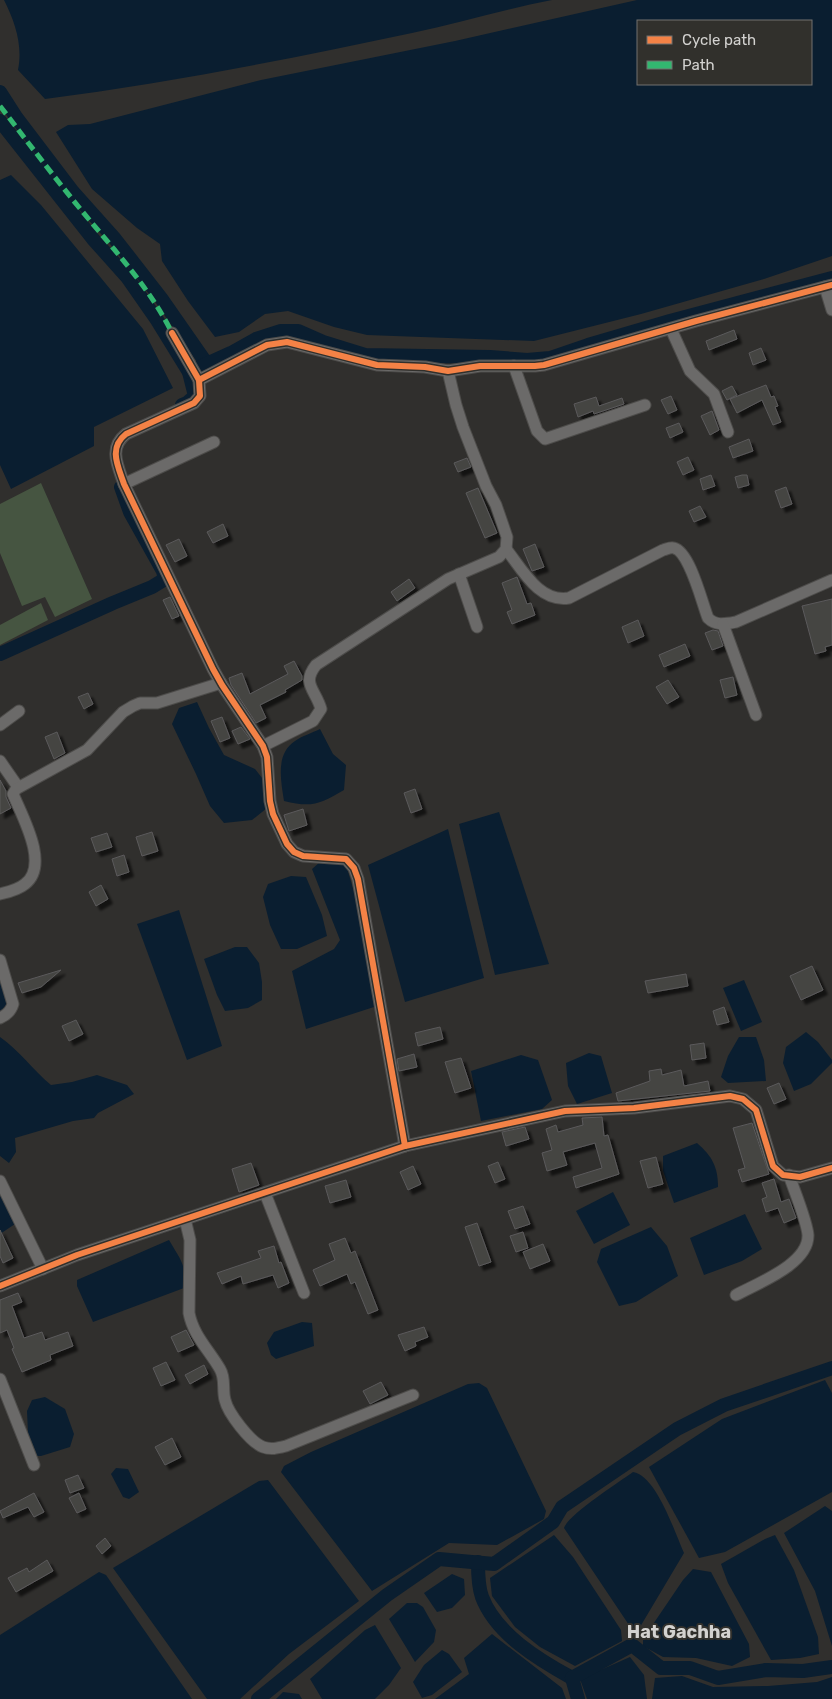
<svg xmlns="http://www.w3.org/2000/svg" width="832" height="1699" font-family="Rubik,sans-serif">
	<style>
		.green { fill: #465541 }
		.water { fill: #0a1e30; fill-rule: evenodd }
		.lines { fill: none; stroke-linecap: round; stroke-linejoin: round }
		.canal { stroke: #0a1e30; stroke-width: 14 }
		.building { fill: #444443; stroke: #5b5a5b; filter: url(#shadow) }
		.minor-casing { stroke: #4d4c4a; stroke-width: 13 }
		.minor { stroke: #6b6a69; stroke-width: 11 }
		.quiet { stroke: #33b770; stroke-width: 5; stroke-dasharray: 10 5; stroke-linecap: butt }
		.cycleway-casing { stroke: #31302c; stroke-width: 9 }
		.cycleway { stroke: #f48246; stroke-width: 6 }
		.labels { text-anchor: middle; stroke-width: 4; stroke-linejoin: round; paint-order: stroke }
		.neighbourhood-label { font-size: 18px; font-weight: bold; fill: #d3d2d0; stroke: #31302c }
	</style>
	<defs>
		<filter id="shadow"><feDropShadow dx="4.5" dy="4.5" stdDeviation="1" flood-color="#0009"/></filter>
	</defs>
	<rect width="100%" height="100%" fill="#302f2d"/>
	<g class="green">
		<path d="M41,483L92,599L55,617L45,597L22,606L0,553V504Z"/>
		<path d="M41,603L48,620L0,645V625Z"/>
	</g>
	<g class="water">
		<path d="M4,0H552C505,9 459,23 412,33C290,59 168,83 45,99L18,70C23,45 15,22 4,0Z"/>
		<path d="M637,0H832V256L764,279L641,314L534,341L367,335L334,327L288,311L265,314L239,332L215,337L188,301L162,261L160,244L137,228L92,189L56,132L68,125L90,124L261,80L455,41ZM638,21H811V84H638Z"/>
		<path d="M11,175L41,205L143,329L173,388L94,427V446L11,489L0,465V180Z"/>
		<path d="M197,702L209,728L224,755L255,769L266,783L267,808L252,820L224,823L210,806L196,774L172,724L179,708Z"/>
		<path d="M320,729L333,754L346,765L344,790C320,804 312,808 284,801C281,781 275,754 295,741C302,736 312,733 320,729Z"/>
		<path d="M499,812L549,964L495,975L459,824Z"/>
		<path d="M448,829L484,978L405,1002L368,865Z"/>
		<path d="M339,860L346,865L356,898L377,1006L306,1029L292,971L334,949L340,940L312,869L320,862Z"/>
		<path d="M291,876L306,877L322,915L327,936L297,949H281L270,925L263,897L268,884Z"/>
		<path d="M179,910L222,1046L187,1060L137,924Z"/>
		<path d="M235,947H247L259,963L262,982V1000L248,1008L225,1011L217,995L204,959Z"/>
		<path d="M0,971L8,1005L0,1011Z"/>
		<path d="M744,980L762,1022L741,1031L723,988Z"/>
		<path d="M806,1032L818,1042L832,1060V1063L811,1084L794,1091L783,1063L786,1047Z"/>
		<path d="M0,1037C19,1050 33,1070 51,1085L72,1082L97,1075L127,1085L134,1094L98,1113L94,1118L73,1121L15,1138L16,1152L9,1163L0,1156Z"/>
		<path d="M739,1037H756L764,1060L766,1081L728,1083L721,1077L728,1056Z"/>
		<path d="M589,1053L601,1056L612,1093L577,1104L568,1086L566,1063Z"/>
		<path d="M521,1055L538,1060L552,1100L542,1109L481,1121L471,1071Z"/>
		<path d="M697,1143C712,1156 718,1167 718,1187L674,1203L663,1171V1156Z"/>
		<path d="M613,1192L630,1225L594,1244L576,1211Z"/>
		<path d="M3,1195L15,1224L0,1234V1196Z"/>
		<path d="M745,1214L762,1249L742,1261L704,1275L690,1238Z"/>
		<path d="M651,1227L667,1246L678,1276L636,1302L619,1306L597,1262L601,1249Z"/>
		<path d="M169,1240C180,1259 187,1265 184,1288L93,1322L77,1286V1280Z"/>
		<path d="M302,1322L312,1323L314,1346L276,1359L271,1355L267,1343L274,1332Z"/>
		<path d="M825,1380L832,1393V1492L725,1552L699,1558L649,1467L722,1419Z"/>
		<path d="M479,1383L487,1388L546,1511L544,1519L497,1545L449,1543L372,1591L281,1472L284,1466L311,1452L468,1384Z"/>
		<path d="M45,1397L65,1409L74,1434L70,1447L41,1456H35L28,1433L27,1411L32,1400Z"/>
		<path d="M116,1468L128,1469L139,1492L129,1499L123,1497L111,1474Z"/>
		<path d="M633,1472C656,1475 675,1533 684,1553L640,1627L633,1631L564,1528C569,1514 618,1483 633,1472Z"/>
		<path d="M268,1480L359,1601L289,1654L240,1699H207L113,1568L259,1481Z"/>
		<path d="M825,1506L832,1511V1646L815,1591L784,1533Z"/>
		<path d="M554,1535L573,1557L621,1630L622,1641L575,1666L540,1647L515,1627L492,1596L490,1578Z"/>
		<path d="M775,1535L794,1570L818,1637L819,1654L800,1658L771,1660L728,1583L721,1564L765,1539Z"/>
		<path d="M693,1569L711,1572L749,1644L750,1657L732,1666L696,1658L663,1657L643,1646V1639L683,1580Z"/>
		<path d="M99,1572L106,1575L192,1699H0V1635Z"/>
		<path d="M452,1574L464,1579L465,1595L452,1608L437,1612L424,1593Z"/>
		<path d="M407,1603H417L423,1607L436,1630L434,1642L415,1662L389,1619Z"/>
		<path d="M375,1625L401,1668L389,1685L375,1699H322L310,1679L365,1630Z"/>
		<path d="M492,1634L562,1688L566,1699H435L469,1674L464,1658Z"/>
		<path d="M442,1650L449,1654L462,1672L432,1695L422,1698L413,1682L424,1665Z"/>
		<path d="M630,1657L644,1675L647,1699H587L580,1679Z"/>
		<path d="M682,1676L713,1687L768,1686L817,1682L832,1677V1699H652L655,1678Z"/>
		<path d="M283,1692L299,1694L302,1699H276Z"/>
	</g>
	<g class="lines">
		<g class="canal">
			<path d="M0,92L16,117L73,192L115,239L161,298L207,364"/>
			<path d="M0,121L93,239L127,277L157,320L189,372L195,396L187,403L182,405"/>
			<path d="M189,372L231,353L256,339L281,331H298L323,342L365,355L490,357L527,360L550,358L588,345L670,321L832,278"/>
			<path d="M0,654L113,603L152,587L165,579L163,571L130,512L121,487"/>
			<path d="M478,1562C478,1573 478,1586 482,1597C496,1634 539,1660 572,1678"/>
			<path d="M258,1699L387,1595L439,1559L494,1564L553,1522L562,1507L677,1429L724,1405L832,1368"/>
			<path d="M578,1699L572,1678L632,1645L661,1668H690L718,1678L766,1670L803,1671L832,1667"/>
		</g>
	</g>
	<g class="building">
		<path d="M734,330L737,339L709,350L706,341Z"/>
		<path d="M761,348L766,360L753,365L749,353Z"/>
		<path d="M766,385L771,397L774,396L778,406L775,407L781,422L773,425L762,400L737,413L730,399Z"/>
		<path d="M732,386L737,395L727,400L722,391Z"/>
		<path d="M671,396L677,410L668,414L661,400Z"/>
		<path d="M596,397L599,406L622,398L624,404L594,414L593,411L578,417L574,404Z"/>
		<path d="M712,411L719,430L710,435L701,416Z"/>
		<path d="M679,423L683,432L670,438L666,428Z"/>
		<path d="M749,439L753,451L733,458L729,447Z"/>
		<path d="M688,457L694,470L683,475L677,462Z"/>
		<path d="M467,458L471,467L458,472L454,463Z"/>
		<path d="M711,475L715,486L703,490L700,479Z"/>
		<path d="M742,475H747L749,485L738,488L735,477Z"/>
		<path d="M786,487L792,504L781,508L775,491Z"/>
		<path d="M478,488L497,533L485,538L466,493Z"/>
		<path d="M700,506L706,517L694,522L689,511Z"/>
		<path d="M223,524L228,536L213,543L207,532Z"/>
		<path d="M179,539L187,556L175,562L166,545Z"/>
		<path d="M535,544L544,567L532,571L523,549Z"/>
		<path d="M517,577L527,604L531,603L535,615L512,624L507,612L512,610L502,583Z"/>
		<path d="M409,579L415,588L397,601L391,592Z"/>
		<path d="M170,597L179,616L172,619L163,600Z"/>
		<path d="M832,599V645L825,647L826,651L815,654L802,606Z"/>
		<path d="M638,620L644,636L628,643L622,627Z"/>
		<path d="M713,630L718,631L723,646L712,650L705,633Z"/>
		<path d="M685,644L690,656L664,667L659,655Z"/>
		<path d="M294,661L302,676V680L285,690L286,692L260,705L266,718L256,723L231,685L229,678L242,673L250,694L288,674L284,666Z"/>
		<path d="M733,677L737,695L725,698L720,680Z"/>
		<path d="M668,680L679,697L667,704L656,687Z"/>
		<path d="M88,693L93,704L84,709L78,697Z"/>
		<path d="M222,717L230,738L220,742L211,721Z"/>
		<path d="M241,727L250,739L238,744L232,731Z"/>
		<path d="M57,732L65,753L54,759L45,737Z"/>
		<path d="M0,780L6,791V797L11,808L0,814Z"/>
		<path d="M415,789L422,809L411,813L404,793Z"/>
		<path d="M303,809L307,825L289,831L284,815Z"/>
		<path d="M152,832L158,851L142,856L136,837Z"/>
		<path d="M107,833L112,847L96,852L91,838Z"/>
		<path d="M124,855L129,872L117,876L112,859Z"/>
		<path d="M101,885L108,899L96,906L89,892Z"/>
		<path d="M812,966L823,990L801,1000L790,976Z"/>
		<path d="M61,970L41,987L22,993L18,983Z"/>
		<path d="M686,974L688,986L648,993L645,981Z"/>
		<path d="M724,1007L729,1022L717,1025L713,1011Z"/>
		<path d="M76,1020L83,1034L69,1041L62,1026Z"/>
		<path d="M440,1027L443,1039L418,1046L415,1033Z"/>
		<path d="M704,1043L706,1058L692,1060L690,1045Z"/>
		<path d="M414,1054L417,1067L399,1071L397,1059Z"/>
		<path d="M461,1058L471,1088L455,1093L445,1062Z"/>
		<path d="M661,1069L662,1075L681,1070L684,1086L708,1081L710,1091L618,1101L616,1093L650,1081L649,1071Z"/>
		<path d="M779,1083L786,1099L774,1104L767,1088Z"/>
		<path d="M602,1117L604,1136L608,1135L619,1174L576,1188L573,1177L602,1168L595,1143L563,1152L567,1165L547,1171L542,1153L552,1150L546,1129L556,1125L558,1132L583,1125L582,1118Z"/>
		<path d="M752,1123L769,1174L742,1182L738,1170L745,1168L733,1128Z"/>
		<path d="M525,1127L529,1139L506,1146L502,1132Z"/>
		<path d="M656,1157L663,1184L648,1188L640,1161Z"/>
		<path d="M498,1162L505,1179L495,1183L488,1166Z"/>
		<path d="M251,1163L259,1185L239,1192L232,1169Z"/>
		<path d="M413,1166L421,1184L408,1190L400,1172Z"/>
		<path d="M774,1179L781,1202L789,1199L796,1218L784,1223L778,1208L766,1212L762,1199L767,1197L762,1183Z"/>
		<path d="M346,1180L351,1197L330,1203L325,1186Z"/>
		<path d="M523,1206L530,1224L515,1229L508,1211Z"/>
		<path d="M477,1223L491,1262L479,1266L465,1227Z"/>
		<path d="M0,1230L13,1258L3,1263L0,1256Z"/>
		<path d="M523,1232L528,1248L516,1252L510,1236Z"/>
		<path d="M345,1238L351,1253L355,1251L378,1310L368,1314L355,1282L351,1284L347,1274L320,1286L313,1270L335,1260L329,1244Z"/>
		<path d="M543,1244L550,1261L530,1269L523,1252Z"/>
		<path d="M274,1246L279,1263L281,1262L289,1283L278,1288L273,1275L243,1284L241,1276L222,1284L217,1273L261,1258L258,1251Z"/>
		<path d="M18,1293L22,1302L12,1306L24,1338L42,1332L45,1340L68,1332L73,1346L50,1355L51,1360L22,1372L12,1349L14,1348L7,1330L0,1333V1300Z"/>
		<path d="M424,1327L428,1337L415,1342L416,1346L405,1351L398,1335Z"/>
		<path d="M186,1330L194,1345L178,1352L171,1337Z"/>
		<path d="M166,1362L175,1380L161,1386L153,1368Z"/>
		<path d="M204,1365L208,1374L190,1384L185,1375Z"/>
		<path d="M381,1382L388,1395L370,1404L363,1391Z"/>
		<path d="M172,1438L181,1457L165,1465L155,1447Z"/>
		<path d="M78,1475L84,1488L70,1493L65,1480Z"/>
		<path d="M34,1493L44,1512L34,1517L28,1507L3,1518L0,1511Z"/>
		<path d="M79,1493L86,1509L77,1513L69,1498Z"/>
		<path d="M105,1538L111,1546L102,1554L96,1546Z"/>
		<path d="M47,1560L53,1571L16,1592L8,1578L27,1568L29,1572Z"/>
	</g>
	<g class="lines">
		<g class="minor-casing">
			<g id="minor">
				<path d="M825,287L832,310"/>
				<path d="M671,329L690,371L714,394L728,432"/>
				<path d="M172,333L199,380L200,396L194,403L126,434C108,448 118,466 124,484L213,669L222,685L263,746L267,757L270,801L273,814L287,844L294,852L303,856L346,859L354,868L358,879L405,1146"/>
				<path d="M514,366L537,431L545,439L645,405"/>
				<path d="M199,380L267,345L287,342L377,365L425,367L448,371L480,366H535L544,365L696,321L832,285"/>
				<path d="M124,484L214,442"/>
				<path d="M506,549C522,569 539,603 569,598L663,550C667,549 670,547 674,548C690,552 702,603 708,618C716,626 725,624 736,622L832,580"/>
				<path d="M459,574L477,627"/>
				<path d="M723,624L756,715"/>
				<path d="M0,725L19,711"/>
				<path d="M263,746L313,721L321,709C316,690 301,684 316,665L448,579L499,557L506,549L507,537L496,505L486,486L463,427L456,405L448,371"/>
				<path d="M0,761L18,787"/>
				<path d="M0,894C8,892 18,890 25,884C50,865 22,816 13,794L16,789L87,750L123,712L133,706L140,703H157L221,683"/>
				<path d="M0,960L13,1004C11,1011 7,1015 0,1018"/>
				<path d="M0,1181L43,1269"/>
				<path d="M265,1193L304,1293"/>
				<path d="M185,1219L190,1240L189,1313C193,1335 209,1350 220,1369C226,1379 222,1389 225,1400C228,1413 250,1442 263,1447C271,1450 278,1448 286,1446L413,1395"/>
				<path d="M0,1286L77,1255L405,1146L565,1111L634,1108L730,1096L743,1099L756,1110L773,1166L783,1175L800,1177L832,1168"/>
				<path d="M736,1295C758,1283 809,1264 808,1235C807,1221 794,1190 789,1175"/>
				<path d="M0,1379L34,1465"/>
			</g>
		</g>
		<use href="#minor" class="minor"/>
		<path class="quiet" d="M0,106C27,141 54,177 82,211C114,250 150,288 172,333"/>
		<g class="cycleway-casing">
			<g id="cycleway">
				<path d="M172,333L199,380L200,396L194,403L126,434C108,448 118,466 124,484L213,669L222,685L263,746L267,757L270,801L273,814L287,844L294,852L303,856L346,859L354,868L358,879L405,1146"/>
				<path d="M199,380L267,345L287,342L377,365L425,367L448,371L480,366H535L544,365L696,321L832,285"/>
				<path d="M0,1286L77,1255L405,1146L565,1111L634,1108L730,1096L743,1099L756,1110L773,1166L783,1175L800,1177L832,1168"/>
			</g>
		</g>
		<use href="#cycleway" class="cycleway"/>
	</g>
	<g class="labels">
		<g class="neighbourhood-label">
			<text x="679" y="1638">Hat Gachha</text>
		</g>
	</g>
	<rect x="637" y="20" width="175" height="65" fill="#31302c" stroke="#72716e"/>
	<rect x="647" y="36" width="25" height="8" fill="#f48246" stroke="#72716e"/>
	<text x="682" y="45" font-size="15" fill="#d3d2d0">Cycle path</text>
	<rect x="647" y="61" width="25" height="8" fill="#33b770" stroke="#72716e"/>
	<text x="682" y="70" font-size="15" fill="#d3d2d0">Path</text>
</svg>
